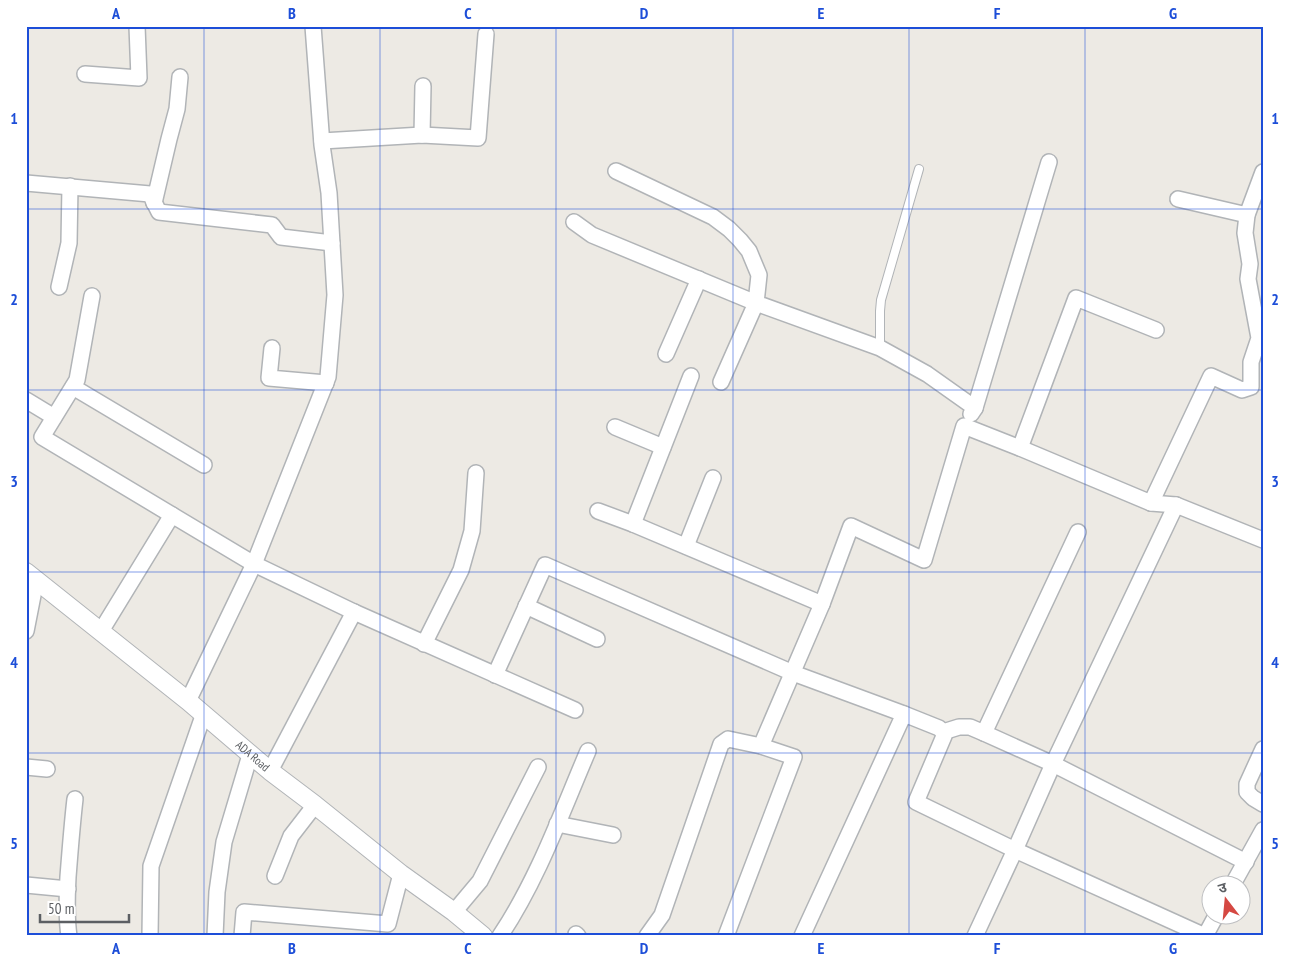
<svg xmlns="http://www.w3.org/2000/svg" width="1289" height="962" font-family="'PT Sans Narrow','Noto Sans Devanagari',sans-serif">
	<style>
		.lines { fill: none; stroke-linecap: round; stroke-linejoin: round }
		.service-casing { stroke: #b1b4b7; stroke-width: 10 }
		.minor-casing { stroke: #b1b4b7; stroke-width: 18 }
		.tertiary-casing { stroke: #b1b4b7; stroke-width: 20 }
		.service { stroke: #fff; stroke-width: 8 }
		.minor { stroke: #fff; stroke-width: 15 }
		.tertiary { stroke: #fff; stroke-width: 18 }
		.grid { fill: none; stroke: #1d4ed8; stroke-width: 1; stroke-opacity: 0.55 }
		.labels { text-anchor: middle; stroke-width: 5; stroke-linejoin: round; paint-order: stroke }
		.street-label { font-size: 12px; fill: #5c5f63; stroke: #fff }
		.neatline { fill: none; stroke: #1d4ed8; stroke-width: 2 }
		.grid-label { font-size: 16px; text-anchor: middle; font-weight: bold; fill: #1d4ed8 }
	</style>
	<rect width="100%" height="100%" fill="#edeae4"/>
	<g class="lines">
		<g class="service-casing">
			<path id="service" d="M880,348V311L881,300L919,169"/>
		</g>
		<g class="minor-casing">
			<g id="minor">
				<path d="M85,74L139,78L137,26"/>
				<path d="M422,135L423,86"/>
				<path d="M322,141L422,135L478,138L486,34"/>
				<path d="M616,171L713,217L729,229L740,240L749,251L759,275L756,303L880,348L927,374L975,408"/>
				<path d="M26,183L150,194L159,212L272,225L281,237L332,243"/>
				<path d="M1178,199L1247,215"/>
				<path d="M154,203L169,139L177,109L180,77"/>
				<path d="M574,222L592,235L756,303L721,382"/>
				<path d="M59,287L69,243L70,186"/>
				<path d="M92,296L77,380L42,437L172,515"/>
				<path d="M272,348L269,378L326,383"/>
				<path d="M666,354L699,279"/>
				<path d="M73,387L204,465"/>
				<path d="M26,400L54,417"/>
				<path d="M971,414L975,408L1049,162"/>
				<path d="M615,427L663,447"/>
				<path d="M1020,448L1076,298L1156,330"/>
				<path d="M1151,503L1211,376L1242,390L1251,387V362L1259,338L1248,279L1250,264L1245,233L1247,215L1263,172"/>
				<path d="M598,511L633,524L822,604"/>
				<path d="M633,524L691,376"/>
				<path d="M686,546L713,478"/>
				<path d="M526,606L597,639"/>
				<path d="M26,631L36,580"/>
				<path d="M101,631L172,515L254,564L354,612L575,710"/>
				<path d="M424,644L461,570L472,531L476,473"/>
				<path d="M495,675L545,565L793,673L904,714L802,936"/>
				<path d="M188,701L254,564L328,377L335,295L329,193L322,145L313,26"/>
				<path d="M904,714L939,728L943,732L944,736L916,802L1015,850L1205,936L1217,914"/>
				<path d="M943,732L959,727H970L984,733L1053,764L1246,862"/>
				<path d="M984,733L1078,532"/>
				<path d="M1263,749L1247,784V792L1253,798L1263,804"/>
				<path d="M26,767L47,769"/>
				<path d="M270,771L354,612"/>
				<path d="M557,824L613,835"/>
				<path d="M275,876L291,836L315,805"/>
				<path d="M1233,884L1263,830"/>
				<path d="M26,885L68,889"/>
				<path d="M454,912L480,881L538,767"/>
				<path d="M576,934L578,936"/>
				<path d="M69,936C66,916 67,896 68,877C70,851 72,825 75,799"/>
				<path d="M150,936L151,866L203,716"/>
				<path d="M215,936L217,892L224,842L250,755"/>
				<path d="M242,936L244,912L388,924L401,874"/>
				<path d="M500,936C538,879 561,814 588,751"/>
				<path d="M647,936L662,915L721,744L728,739L761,746L822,604L851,526L924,560L964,426L1020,448L1151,503L1176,505L1263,540"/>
				<path d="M726,936L794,757L761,746"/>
				<path d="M975,936L1015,850L1053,764L1176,505"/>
			</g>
		</g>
		<g class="tertiary-casing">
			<g id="tertiary">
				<path id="s1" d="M26,572L188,701L270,771L315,805L401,874L454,912L483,936"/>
			</g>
		</g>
		<use href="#service" class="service"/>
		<use href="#minor" class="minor"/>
		<use href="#tertiary" class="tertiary"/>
	</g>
	<path class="grid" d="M204,26V936M380,26V936M556,26V936M733,26V936M909,26V936M1085,26V936M26,209H1263M26,390H1263M26,572H1263M26,753H1263"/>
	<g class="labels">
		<g class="street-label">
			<text dy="4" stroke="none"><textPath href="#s1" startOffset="292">ADA Road</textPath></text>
		</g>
	</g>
	<rect width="1289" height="962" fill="none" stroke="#ffffff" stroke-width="55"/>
	<g transform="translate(1226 900) rotate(344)"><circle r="24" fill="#ffffff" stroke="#bebfc1"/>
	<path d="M0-4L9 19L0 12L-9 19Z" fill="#d54842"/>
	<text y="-8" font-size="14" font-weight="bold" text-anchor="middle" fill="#5c5f63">उ</text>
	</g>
	<path d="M40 914v8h89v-8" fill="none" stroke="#5c5f63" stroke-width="2.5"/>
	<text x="48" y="914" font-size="15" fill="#5c5f63" stroke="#ffffff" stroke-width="4" paint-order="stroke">50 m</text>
	<rect x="28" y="28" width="1234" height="906" class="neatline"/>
	<g class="grid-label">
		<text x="116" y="19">A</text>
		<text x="292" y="19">B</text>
		<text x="468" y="19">C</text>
		<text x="644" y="19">D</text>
		<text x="821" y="19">E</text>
		<text x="997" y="19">F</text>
		<text x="1173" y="19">G</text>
		<text x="14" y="124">1</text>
		<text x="1275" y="124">1</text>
		<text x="14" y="305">2</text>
		<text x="1275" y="305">2</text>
		<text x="14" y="487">3</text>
		<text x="1275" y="487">3</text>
		<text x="14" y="668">4</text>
		<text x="1275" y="668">4</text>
		<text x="14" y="849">5</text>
		<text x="1275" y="849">5</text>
		<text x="116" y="954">A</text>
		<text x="292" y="954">B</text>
		<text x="468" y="954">C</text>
		<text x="644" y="954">D</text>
		<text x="821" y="954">E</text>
		<text x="997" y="954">F</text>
		<text x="1173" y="954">G</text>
	</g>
</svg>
